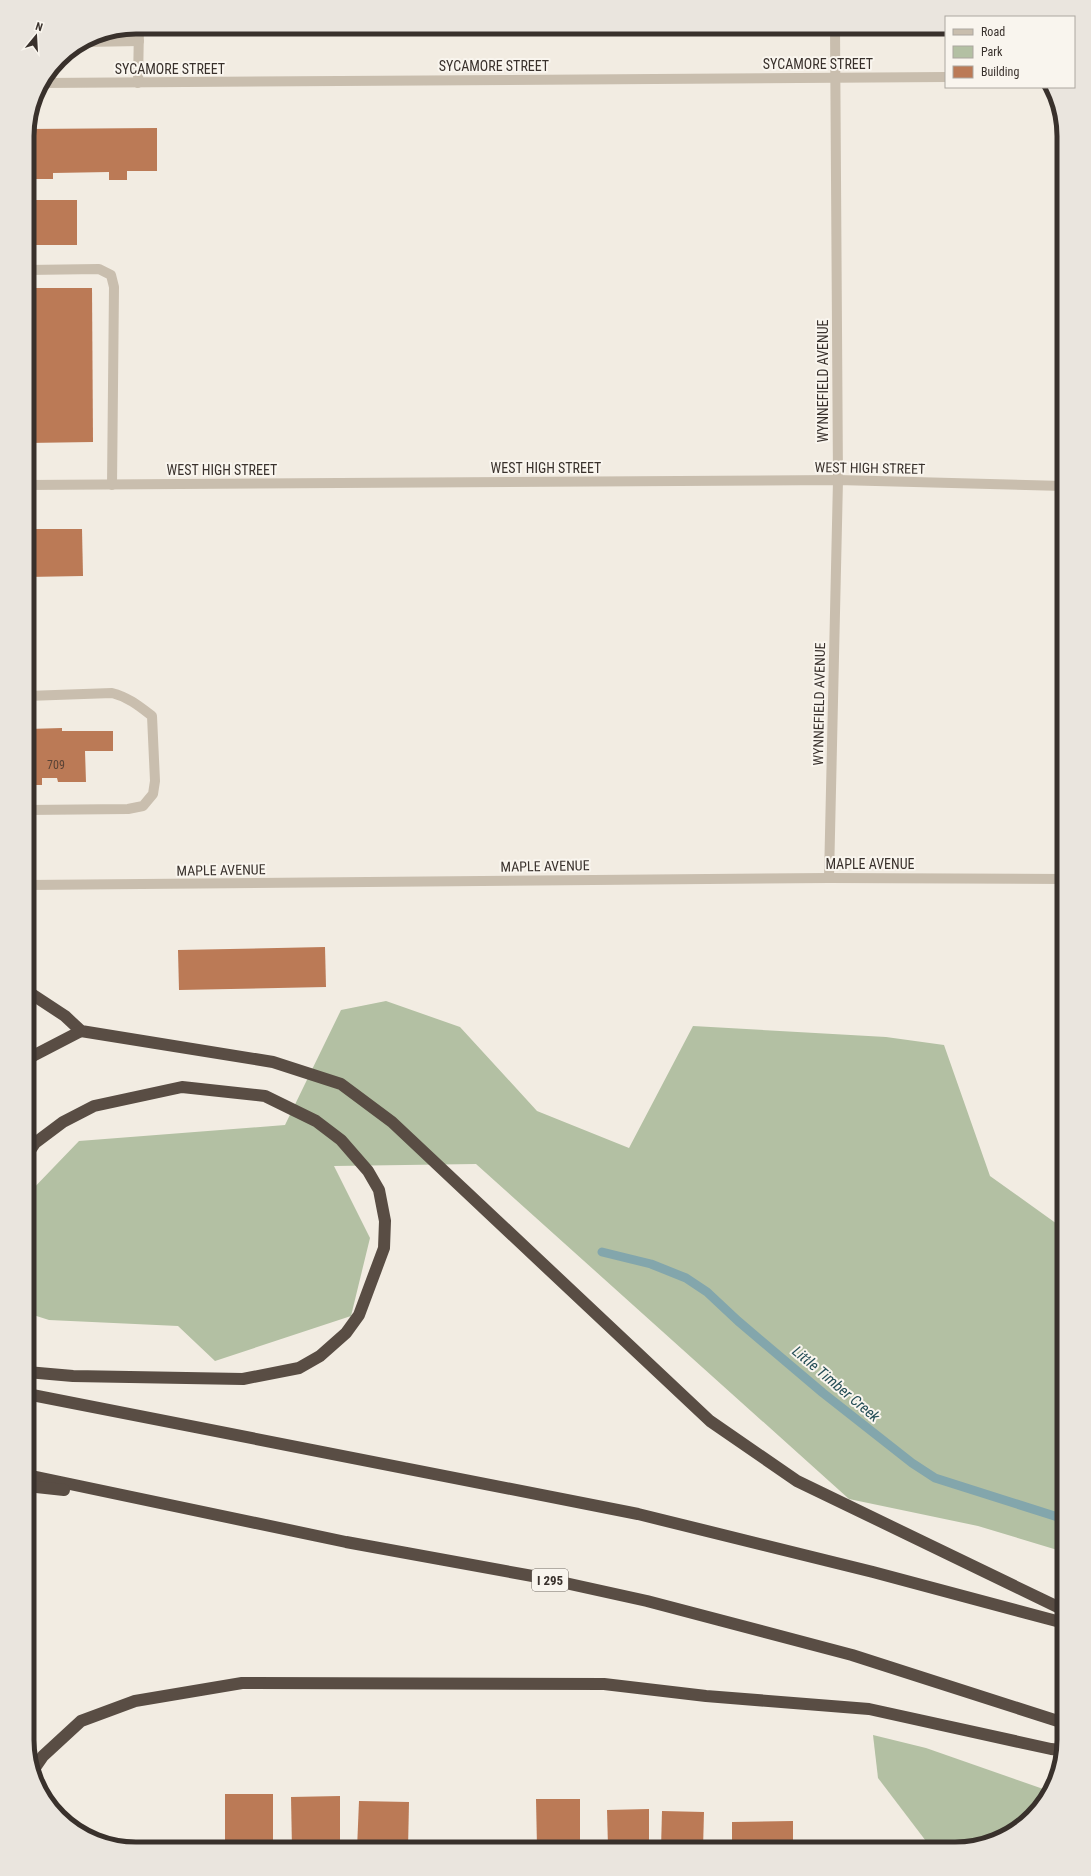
<svg xmlns="http://www.w3.org/2000/svg" width="1091" height="1876" font-family="'Roboto Condensed',sans-serif">
	<style>
		.green { fill: #b3c0a3 }
		.lines { fill: none; stroke-linecap: round; stroke-linejoin: round }
		.stream { stroke: #83a6ac; stroke-width: 9 }
		.building { fill: #bb7a56 }
		.minor { stroke: #c9beae; stroke-width: 10 }
		.highway { stroke: #594d44; stroke-width: 12 }
		.labels { text-anchor: middle; stroke-width: 4; stroke-linejoin: round; paint-order: stroke }
		.number-label { font-size: 12px; fill: #5a4336 }
		.shield { fill: #f9f5ee; stroke: #736c66; stroke-width: 1 }
		.shield-label { font-size: 13px; font-weight: bold; fill: #39312c }
		.street-label { font-size: 14px; fill: #39312c; stroke: #f9f5ee }
		.water-label { font-size: 15px; font-style: italic; fill: #254e57; stroke: #f9f5ee }
		.rim { fill: none; stroke: #39312c; stroke-width: 5 }
	</style>
	<rect width="100%" height="100%" fill="#f2ece2"/>
	<g class="green">
		<path d="M386,1001L460,1027L537,1111L629,1148L693,1026L886,1037L944,1045L990,1176L1064,1229V1552L978,1526L849,1499L476,1164L334,1166L370,1238L351,1316L215,1361L178,1326L49,1320L27,1313V1195L79,1141L285,1125L341,1010Z"/>
		<path d="M873,1735L926,1748L1049,1791L1046,1800L1003,1838L955,1849H932L878,1778Z"/>
	</g>
	<g class="lines">
		<path class="stream" d="M602,1252L651,1264L686,1278L707,1292L738,1321L823,1393L912,1463L935,1478L1064,1519"/>
	</g>
	<g class="building">
		<path d="M157,128V171H127V180H109V172L53,173V179H36V174H27V129Z"/>
		<rect x="27" y="200" width="50" height="45"/>
		<path d="M27,288H92L93,442L27,443Z"/>
		<path d="M27,529H82L83,576L27,577Z"/>
		<path d="M62,728V731H113V751H85L86,782H58L57,778H42V785H27L28,729Z"/>
		<path d="M325,947L326,987L179,990L178,950Z"/>
		<rect x="225" y="1794" width="48" height="55"/>
		<path d="M340,1796V1849H292L291,1797Z"/>
		<path d="M536,1799H580V1847H537Z"/>
		<path d="M359,1801L409,1802L408,1849H357Z"/>
		<path d="M649,1809V1847H608L607,1810Z"/>
		<path d="M662,1811L704,1812L703,1849H661Z"/>
		<path d="M793,1821V1849H732V1822Z"/>
	</g>
	<g class="lines">
		<g class="minor">
			<path d="M85,42L139,41"/>
			<path d="M43,83L946,77"/>
			<path d="M138,83L139,27"/>
			<path d="M27,270L99,269L111,275L114,287L112,485"/>
			<path d="M27,485L838,480L1064,486"/>
			<path d="M27,810L128,809L143,806L153,794L155,781L152,716C139,706 128,697 112,693L27,696"/>
			<path d="M829,878L838,480L835,27"/>
			<path d="M27,885L829,878L1064,879"/>
		</g>
		<g class="highway">
			<path d="M27,991L65,1016L81,1031L273,1062L341,1084L392,1122L710,1421L797,1481L1064,1610"/>
			<path d="M27,1059L81,1031"/>
			<path d="M27,1372L73,1376L243,1379L299,1368L320,1356L346,1333L359,1315L384,1248L385,1221L379,1190L368,1171L341,1140L316,1121L265,1096L182,1087L94,1106L63,1122L35,1143L27,1155"/>
			<path d="M27,1394L638,1514L873,1572L1064,1623"/>
			<path d="M27,1475L346,1542L538,1577L647,1601L852,1655L1064,1723"/>
			<path d="M27,1486L64,1490"/>
			<path d="M34,1769L43,1756L81,1721L135,1701L242,1683L604,1684L706,1696L869,1709L1051,1749L1061,1750"/>
		</g>
	</g>
	<g class="labels">
		<g class="number-label">
			<text x="56" y="769">709</text>
		</g>
		<rect class="shield" x="532" y="1569" width="36" height="22" rx="3"/>
		<g class="shield-label">
			<text x="550" y="1585">I 295</text>
		</g>
		<g class="street-label">
			<text x="818" y="69">SYCAMORE STREET</text>
			<text x="494" y="71">SYCAMORE STREET</text>
			<text x="170" y="74">SYCAMORE STREET</text>
			<text transform="translate(823 381) rotate(-90)" y="5">WYNNEFIELD AVENUE</text>
			<text x="546" y="473">WEST HIGH STREET</text>
			<text transform="translate(870 468) rotate(1)" y="5">WEST HIGH STREET</text>
			<text x="222" y="475">WEST HIGH STREET</text>
			<text transform="translate(819 704) rotate(-89)" y="5">WYNNEFIELD AVENUE</text>
			<text x="870" y="869">MAPLE AVENUE</text>
			<text transform="translate(545 866) rotate(-1)" y="5">MAPLE AVENUE</text>
			<text transform="translate(221 870) rotate(-1)" y="5">MAPLE AVENUE</text>
		</g>
		<g class="water-label">
			<text transform="translate(836 1384) rotate(40)" y="5">Little Timber Creek</text>
		</g>
	</g>
	<path d="M0 0H1091V1876H0ZM136 34H955A102 102 0 0 1 1057 136V1740A102 102 0 0 1 955 1842H136A102 102 0 0 1 34 1740V136A102 102 0 0 1 136 34Z" fill="#eae5de" fill-rule="evenodd"/>
	<path class="rim" d="M136 34H955A102 102 0 0 1 1057 136V1740A102 102 0 0 1 955 1842H136A102 102 0 0 1 34 1740V136A102 102 0 0 1 136 34Z"/>
	<rect x="945" y="16" width="130" height="72" fill="#f9f5ee" stroke="#aca7a0"/>
	<rect x="953" y="29" width="20" height="6" fill="#c9beae" stroke="#aca7a0"/>
	<text x="981" y="36" font-size="12" fill="#39312c">Road</text>
	<rect x="953" y="46" width="20" height="12" fill="#b3c0a3" stroke="#aca7a0"/>
	<text x="981" y="56" font-size="12" fill="#39312c">Park</text>
	<rect x="953" y="66" width="20" height="12" fill="#bb7a56" stroke="#aca7a0"/>
	<text x="981" y="76" font-size="12" fill="#39312c">Building</text>
	<g transform="translate(36 36) rotate(18)" stroke="#f9f5ee" stroke-width="3" paint-order="stroke">
	<path d="M0-3L7 15L0 10L-7 15Z" fill="#39312c"/>
	<text y="-6" font-size="11" font-weight="bold" text-anchor="middle" fill="#39312c">N</text>
	</g>
</svg>
